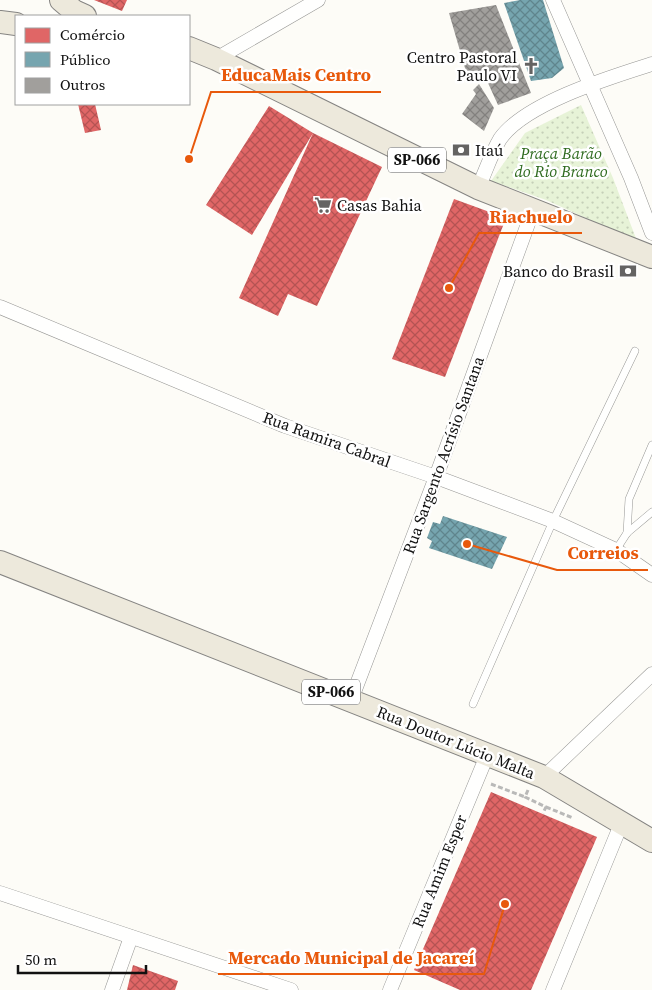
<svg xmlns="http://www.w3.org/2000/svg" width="652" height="990" font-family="'Source Serif 4',serif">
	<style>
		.park { fill: url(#park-dots) }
		.shops { fill: url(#shops-cross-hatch) }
		.public { fill: url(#public-cross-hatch) }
		.building { fill: url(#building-cross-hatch) }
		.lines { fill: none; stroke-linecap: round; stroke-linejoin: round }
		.service-casing { stroke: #979795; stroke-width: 8 }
		.minor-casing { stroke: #979795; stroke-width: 15 }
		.primary-casing { stroke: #858482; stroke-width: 24 }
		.path { stroke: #b9b9b8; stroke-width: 3; stroke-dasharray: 5 2.5; stroke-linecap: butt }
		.service { stroke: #fffffe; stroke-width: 7 }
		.minor { stroke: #fffffe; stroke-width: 14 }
		.primary { stroke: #ede9dc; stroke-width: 22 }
		.labels { text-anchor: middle; stroke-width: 5; stroke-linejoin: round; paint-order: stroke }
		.shield { fill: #fff; stroke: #585858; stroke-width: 1 }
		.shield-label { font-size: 15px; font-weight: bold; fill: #111 }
		.poi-label { font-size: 16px; fill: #111; stroke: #fff; text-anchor: end }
		.park-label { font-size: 16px; font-style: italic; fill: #2f6b1f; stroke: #fff }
		.street-label { font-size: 16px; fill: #111; stroke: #fff }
		.leader { fill: none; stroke: #e8590c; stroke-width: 2 }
		.callout-dot { fill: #e8590c; stroke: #fff; stroke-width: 2 }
		.callout-label { font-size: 18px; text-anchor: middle; font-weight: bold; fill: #e8590c; stroke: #fff; stroke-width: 5; stroke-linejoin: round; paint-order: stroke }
	</style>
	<defs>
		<pattern id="park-dots" width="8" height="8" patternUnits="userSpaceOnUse" patternTransform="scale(1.25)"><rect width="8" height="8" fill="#e7f3d7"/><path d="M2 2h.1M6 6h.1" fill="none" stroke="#c5cfb8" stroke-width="1.8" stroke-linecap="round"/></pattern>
		<pattern id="shops-cross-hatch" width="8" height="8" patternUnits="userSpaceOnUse" patternTransform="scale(1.25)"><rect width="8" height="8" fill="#e06666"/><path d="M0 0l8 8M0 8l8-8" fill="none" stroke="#b45353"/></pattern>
		<pattern id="public-cross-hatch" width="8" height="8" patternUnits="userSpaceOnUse" patternTransform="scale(1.25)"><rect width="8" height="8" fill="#76a5af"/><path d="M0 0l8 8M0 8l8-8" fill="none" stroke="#5f858d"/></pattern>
		<pattern id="building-cross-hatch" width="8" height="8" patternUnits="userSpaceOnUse" patternTransform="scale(1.25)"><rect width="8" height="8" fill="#a19f9c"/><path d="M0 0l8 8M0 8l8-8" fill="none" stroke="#82807e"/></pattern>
	</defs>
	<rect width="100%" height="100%" fill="#fdfcf7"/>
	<path class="park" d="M581,105L613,178L637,241L546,200L491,181L525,133Z"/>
	<g class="shops">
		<path d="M94,0H127L122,11Z"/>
		<path d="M78,104H95L101,130L85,133Z"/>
		<path d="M269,106L313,133L382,167L317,306L288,294L278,316L239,298L313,133L252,235L206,205Z"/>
		<path d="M454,199L506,218L445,377L392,359Z"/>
		<path d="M491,792L597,837L531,990H460L414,970Z"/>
		<path d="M133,965L178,981L175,990H127Z"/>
	</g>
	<g class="public">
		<path d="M520,0H543L564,68L552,78L531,81L504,3Z"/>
		<path d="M443,516L507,537L492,569L429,548L432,541L427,538L433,522L440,524Z"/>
	</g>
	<g class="building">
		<path d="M496,5L531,93L498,105L488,83L467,75L449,13Z"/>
		<path d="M479,84L494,108L484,131L462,114L476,94L473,90Z"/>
	</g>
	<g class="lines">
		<g class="service-casing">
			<g id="service">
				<path d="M627,533L629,499L652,445"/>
				<path d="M616,550L627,533L652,512"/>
				<path d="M473,704L553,521L635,351"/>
			</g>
		</g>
		<g class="minor-casing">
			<g id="minor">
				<path d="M553,0L631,178L652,233"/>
				<path d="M216,59L318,0"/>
				<path d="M478,188C485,173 491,154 500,139C525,103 611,77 652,64"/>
				<path d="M0,307L285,426L436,477L553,521L616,550L652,575"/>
				<path d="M351,700L436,477L533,210"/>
				<path d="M544,777L652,674"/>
				<path d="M0,893L291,990"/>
				<path d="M112,990L131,937"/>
				<path d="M390,990L488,753"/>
				<path d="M553,990L622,822"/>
			</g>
		</g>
		<g class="primary-casing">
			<g id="primary">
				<path d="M61,0L74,11L85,16"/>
				<path d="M0,22L16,24"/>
				<path d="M189,48L216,59L478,188L652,257"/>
				<path d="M0,562L544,777L652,841"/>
			</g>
		</g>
		<g class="path">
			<path d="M491,784L525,797"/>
			<path d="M528,790L525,797L546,807L543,813"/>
			<path d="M546,807L573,818"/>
		</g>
		<use href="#service" class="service"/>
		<use href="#minor" class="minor"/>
		<use href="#primary" class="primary"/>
	</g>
	<defs>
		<g id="church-bare" transform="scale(1.35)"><path d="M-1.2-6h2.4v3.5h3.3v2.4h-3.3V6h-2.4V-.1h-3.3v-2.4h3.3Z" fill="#646362" stroke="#fff" stroke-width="2.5" paint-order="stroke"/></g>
		<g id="bank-bare" transform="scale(1.35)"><path d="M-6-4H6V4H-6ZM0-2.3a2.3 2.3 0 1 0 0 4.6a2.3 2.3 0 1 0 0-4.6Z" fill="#646362" stroke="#fff" stroke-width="2.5" paint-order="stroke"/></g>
		<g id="supermarket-bare" transform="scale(1.35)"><path d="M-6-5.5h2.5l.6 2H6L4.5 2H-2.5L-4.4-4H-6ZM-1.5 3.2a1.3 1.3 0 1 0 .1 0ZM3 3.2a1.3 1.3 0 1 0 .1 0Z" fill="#646362" stroke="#fff" stroke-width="2.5" paint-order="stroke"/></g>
	</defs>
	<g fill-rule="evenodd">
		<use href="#church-bare" x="531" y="66"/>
		<use href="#bank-bare" x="461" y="150"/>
		<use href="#supermarket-bare" x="323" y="205"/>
		<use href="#bank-bare" x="628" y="271"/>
	</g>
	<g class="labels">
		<g class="shield">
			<rect x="388" y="147.5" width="58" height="25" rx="4"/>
			<rect x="302" y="679.5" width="58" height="25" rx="4"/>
		</g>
		<g class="shield-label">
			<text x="417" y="165">SP-066</text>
			<text x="331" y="697">SP-066</text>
		</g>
		<g class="poi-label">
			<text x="517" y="63">Centro Pastoral<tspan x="517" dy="18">Paulo VI</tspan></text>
			<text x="475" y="156" text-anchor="start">Itaú</text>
			<text x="337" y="211" text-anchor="start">Casas Bahia</text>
			<text x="614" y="277">Banco do Brasil</text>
		</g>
		<g class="park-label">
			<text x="561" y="159">Praça Barão<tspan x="561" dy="18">do Rio Branco</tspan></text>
		</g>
		<g class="street-label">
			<text transform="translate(327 439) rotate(20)" y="6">Rua Ramira Cabral</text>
			<text transform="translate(443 455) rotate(-70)" y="6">Rua Sargento Acrísio Santana</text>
			<text transform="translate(456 742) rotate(22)" y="6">Rua Doutor Lúcio Malta</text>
			<text transform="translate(439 871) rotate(-68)" y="6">Rua Amim Esper</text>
		</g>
	</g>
	<path class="leader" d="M189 159L211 92H381M449 288L479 233H582M467 544L557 570H648M505 904L484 974H218"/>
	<g class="callout-dot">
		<circle cx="189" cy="159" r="5"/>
		<circle cx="449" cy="288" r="5"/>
		<circle cx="467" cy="544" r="5"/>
		<circle cx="505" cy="904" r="5"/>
	</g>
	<g class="callout-label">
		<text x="296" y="81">EducaMais Centro</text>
		<text x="531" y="223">Riachuelo</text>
		<text x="603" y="559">Correios</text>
		<text x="351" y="964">Mercado Municipal de Jacareí</text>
	</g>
	<rect x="15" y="15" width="175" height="90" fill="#ffffff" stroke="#a0a0a0"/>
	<rect x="25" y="28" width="25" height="15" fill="#e06666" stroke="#a0a0a0"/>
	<text x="60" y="40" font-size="15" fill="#111111">Comércio</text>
	<rect x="25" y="52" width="25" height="15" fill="#76a5af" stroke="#a0a0a0"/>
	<text x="60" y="65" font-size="15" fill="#111111">Público</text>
	<rect x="25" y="78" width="25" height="15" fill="#a19f9c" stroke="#a0a0a0"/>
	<text x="60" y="90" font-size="15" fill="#111111">Outros</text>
	<path d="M18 965v8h128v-8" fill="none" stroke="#111111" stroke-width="2.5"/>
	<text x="25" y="965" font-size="15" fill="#111111" stroke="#ffffff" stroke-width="4" paint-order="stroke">50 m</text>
</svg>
